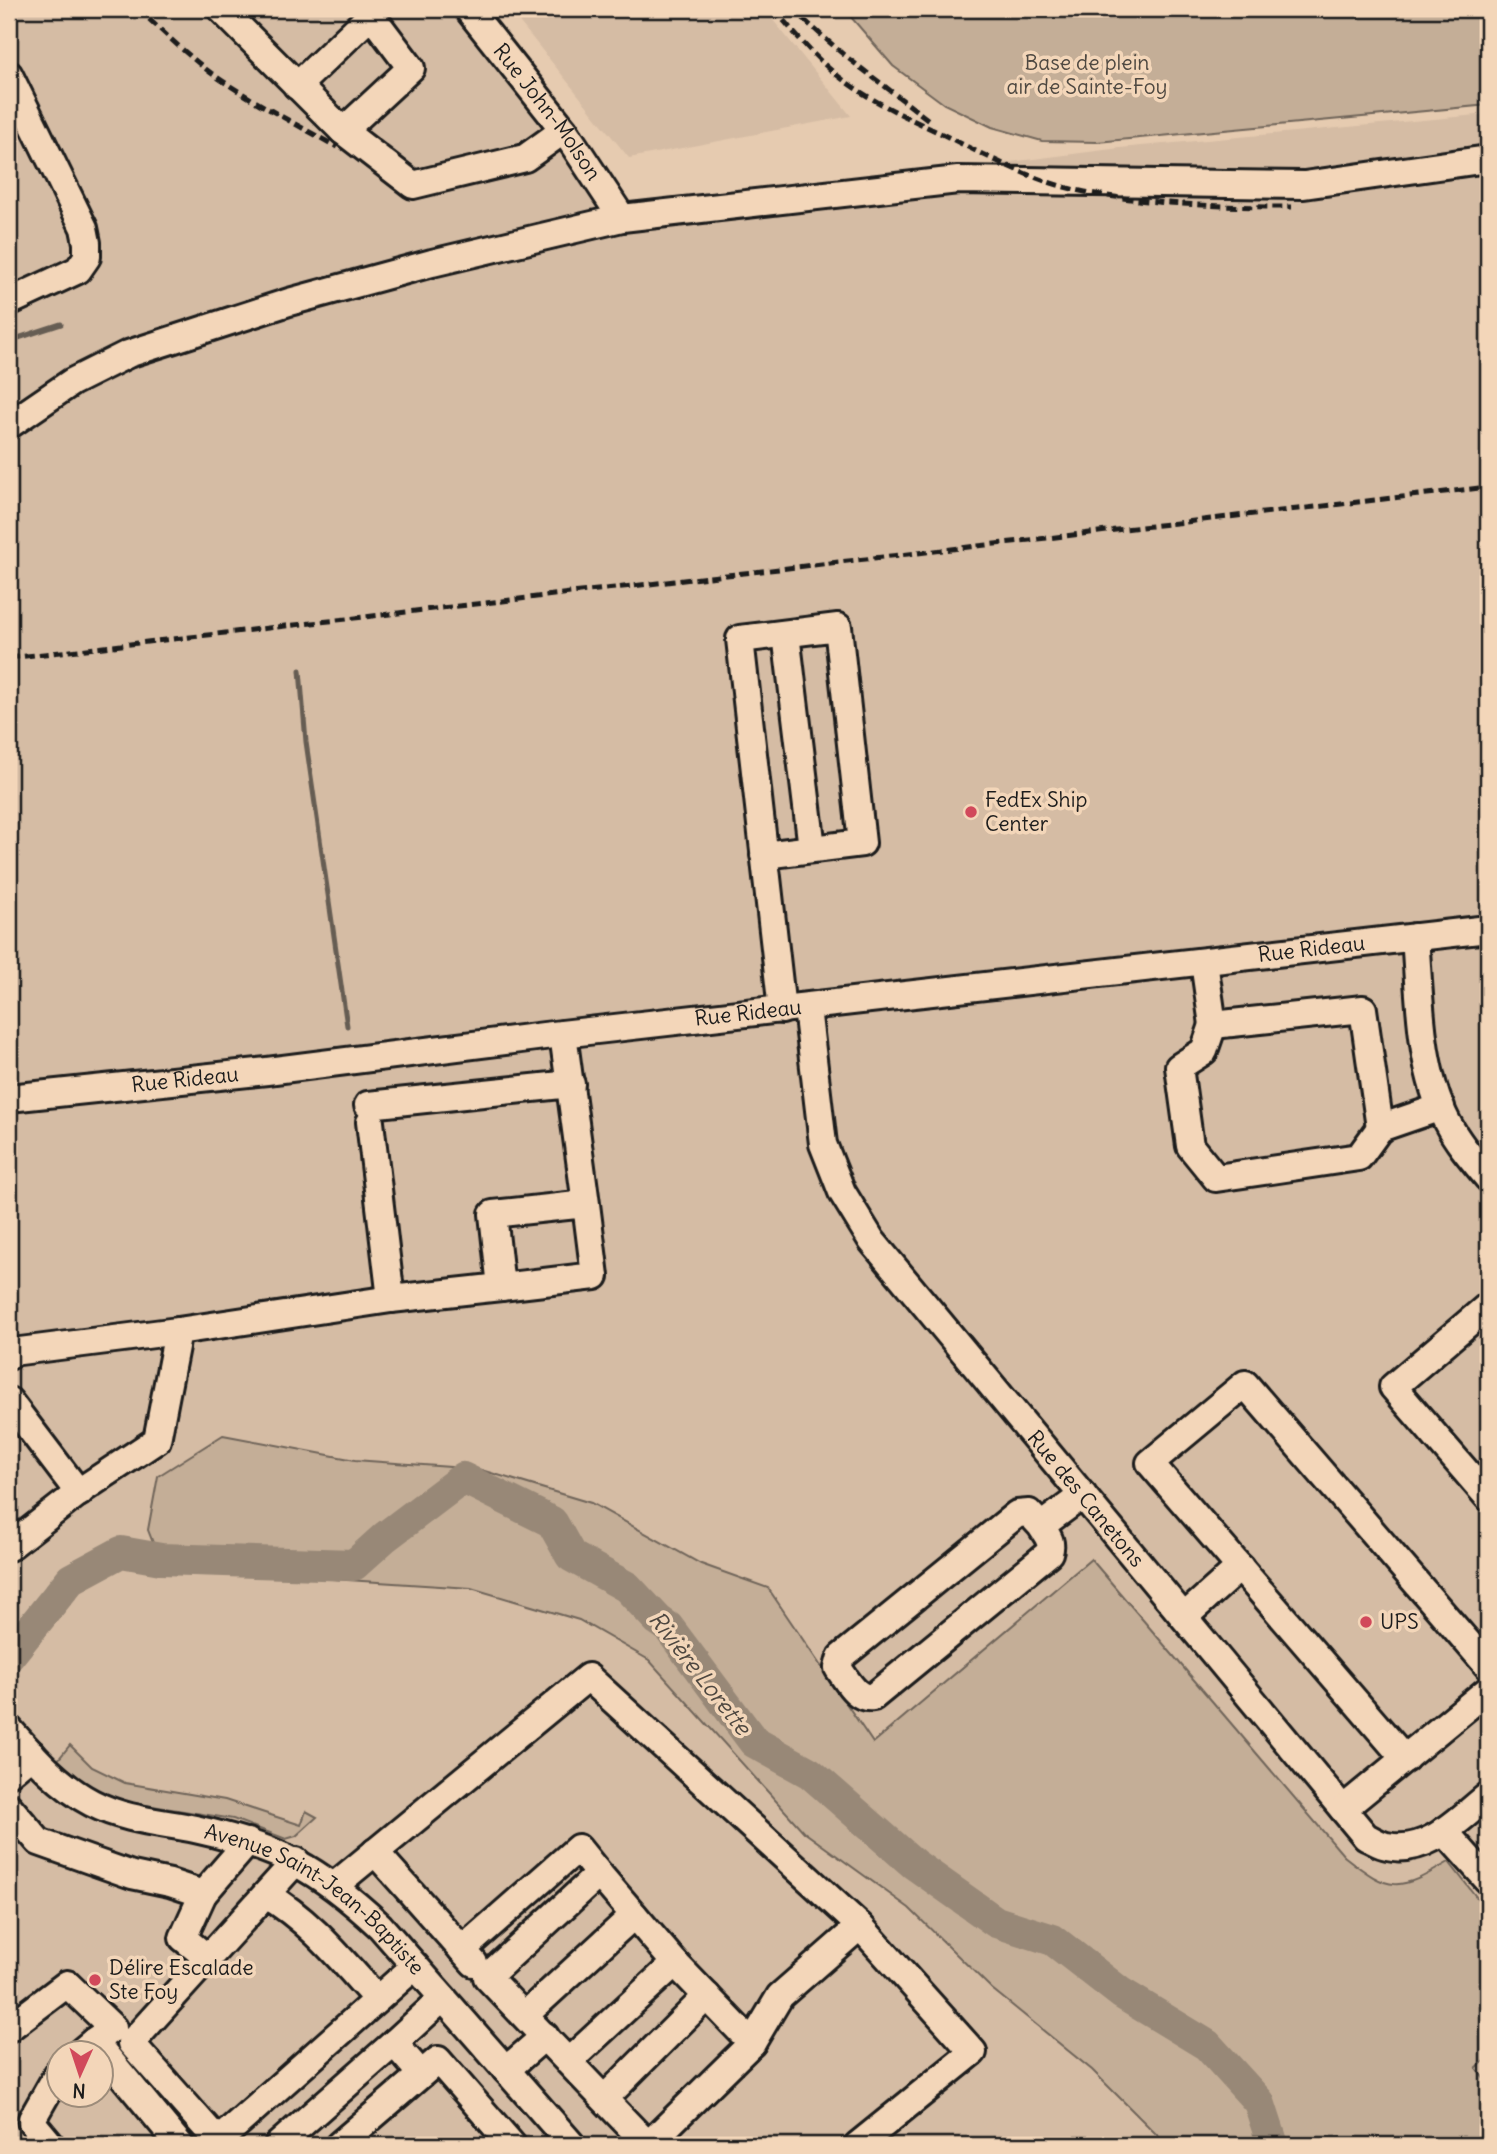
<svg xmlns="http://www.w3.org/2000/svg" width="1497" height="2154" font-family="Delius,sans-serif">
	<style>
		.built { fill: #d5bca4; fill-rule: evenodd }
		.green { fill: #c4ae97; stroke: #70655a; stroke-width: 2 }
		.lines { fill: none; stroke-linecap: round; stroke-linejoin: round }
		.stream { stroke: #665d53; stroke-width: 5 }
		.river { stroke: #988877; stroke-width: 32 }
		.minor-casing { stroke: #1c1c1c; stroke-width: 32 }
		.minor { stroke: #f3d6b9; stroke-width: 26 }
		.rail { stroke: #1c1c1c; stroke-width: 5; stroke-dasharray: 10 5; stroke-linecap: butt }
		.poi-dot { fill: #d1495b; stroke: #f3d6b9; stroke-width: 2.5 }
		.labels { text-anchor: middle; stroke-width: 7; stroke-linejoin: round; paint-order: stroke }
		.park-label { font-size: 21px; fill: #4e4841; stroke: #f3d6b9 }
		.street-label { font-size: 21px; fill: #1c1c1c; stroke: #f3d6b9 }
		.poi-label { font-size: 21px; fill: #1c1c1c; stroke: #f3d6b9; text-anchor: start }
		.water-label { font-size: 23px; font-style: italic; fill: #4e4740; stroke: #f3d6b9 }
	</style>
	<rect width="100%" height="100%" fill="#e6cbb0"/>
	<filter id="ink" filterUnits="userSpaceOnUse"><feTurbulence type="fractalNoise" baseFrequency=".0143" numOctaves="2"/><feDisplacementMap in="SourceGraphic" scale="14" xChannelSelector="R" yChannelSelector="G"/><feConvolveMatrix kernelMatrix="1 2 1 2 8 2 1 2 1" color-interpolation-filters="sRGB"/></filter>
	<g filter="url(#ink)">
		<g class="built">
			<path d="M9,9H469L628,211L1120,148L1488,114V2145H9ZM60,2052H102V2094H60Z"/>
			<path d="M509,9H764L851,116L629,158Z"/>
		</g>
		<g class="green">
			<path d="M844,9H1488V105L1097,142L1042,141L992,127L944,104L893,66Z"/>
			<path d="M223,1435L355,1460L478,1469L591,1503L701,1564L768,1588L873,1743L1091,1559L1344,1856C1391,1893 1398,1892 1449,1862L1488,1912V2058L1476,2068L1488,2083V2145H1167L1092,2070L992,1989L909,1908L804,1832L649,1660L579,1620L471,1588L163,1568L148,1530L158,1476Z"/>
			<path d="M70,1745L92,1767L125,1783L225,1800L301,1825L306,1811L317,1817L296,1836L286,1839L233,1819L121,1801L89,1787L58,1760Z"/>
		</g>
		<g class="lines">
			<g class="stream">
				<path d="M9,341L61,324"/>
				<path d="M300,670L306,742L347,1026"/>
			</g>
			<path class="river" d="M9,1656L71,1579L121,1552L161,1559L354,1565L385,1537L463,1478L552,1522L571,1556L627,1587L658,1620L668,1627L754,1742L810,1773L914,1864L996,1922L1053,1940L1121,1993L1207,2045L1259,2102L1273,2145"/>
			<g class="minor-casing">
				<g id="minor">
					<path d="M221,9L343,131L413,185L525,158L564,130"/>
					<path id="s1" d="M468,9L564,130L622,218"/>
					<path d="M9,75L84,228L87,243V257L78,270L9,302"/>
					<path d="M297,86L371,15L411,68L343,131"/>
					<path d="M9,425L72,382L128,354L289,302L432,263L622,218L958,180L1304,185L1488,159"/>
					<path d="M786,634L812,848"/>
					<path d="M764,855L862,843L838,627L740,639L782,1010"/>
					<path d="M1415,937C1420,998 1419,1067 1447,1122C1458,1143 1473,1160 1488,1178"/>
					<path d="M1204,962L1213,1025L1363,1009L1380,1128L1441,1107"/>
					<path id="s2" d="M807,1008L823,1144L842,1192L872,1241L1366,1837C1373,1840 1380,1845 1387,1846C1427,1855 1459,1819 1488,1796"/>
					<path d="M1213,1025L1204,1051L1179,1067L1190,1146L1216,1178L1359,1157L1380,1128"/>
					<path d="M563,1034L586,1204L493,1214L501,1287L595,1276L586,1204"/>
					<path id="s3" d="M9,1098L267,1071L544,1036L1488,929"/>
					<path d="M368,1105L571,1084"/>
					<path d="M370,1122L391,1299"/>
					<path d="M1488,1306L1393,1387L1488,1497"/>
					<path d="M9,1356L12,1352L178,1331"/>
					<path d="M9,1401L79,1493"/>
					<path d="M1041,1526L1029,1513L1017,1514L841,1657L838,1668C847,1680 856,1700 873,1697L1049,1553C1053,1541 1047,1536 1041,1526L1083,1495"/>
					<path d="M9,1547L83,1489L157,1440L178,1331L391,1299L501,1287"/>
					<path d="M1184,1617L1240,1567"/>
					<path id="s4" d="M9,1729C33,1756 59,1786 92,1803C125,1820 160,1822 195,1829C278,1847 318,1868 380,1926L572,2145"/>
					<path d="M1405,1759L1150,1463L1245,1384L1488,1666"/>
					<path d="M9,1773L32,1754"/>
					<path d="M9,1807L39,1842L132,1875L170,1883L203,1894L248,1842"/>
					<path d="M1343,1809L1488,1690"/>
					<path d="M1444,1831L1488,1880"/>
					<path d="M375,1852L474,1963"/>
					<path d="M599,1874L675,1963L752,2043L648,2145L487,1977Z"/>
					<path d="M334,1886L588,1677L860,1926"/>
					<path d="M203,1894L183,1938L209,1959"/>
					<path d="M266,1895C310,1920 343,1962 377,1999"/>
					<path d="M462,1950L578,1848L599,1874"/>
					<path d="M525,2015L634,1915"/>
					<path d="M9,2028L67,1984L113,2028L94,2041"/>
					<path d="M752,2043L780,1996L860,1926L973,2052L858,2145"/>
					<path d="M82,2051L94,2041L180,2145"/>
					<path d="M569,2061L675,1963"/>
					<path d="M506,2070L545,2036"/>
					<path d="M421,2074L394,2043L443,1998"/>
					<path d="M605,2098L707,1996"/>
					<path d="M218,2141L131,2043L296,1861"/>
					<path d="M51,2145L31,2121L60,2070"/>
					<path d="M221,2145L218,2141L415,1966"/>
					<path d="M278,2145L394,2043"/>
					<path d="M339,2145L438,2060L512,2145"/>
				</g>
			</g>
			<use href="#minor" class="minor"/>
			<g class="rail">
				<path d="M138,9C162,31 185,53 211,73C251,101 294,123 337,147"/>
				<path d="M774,9C792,30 810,53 832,71C864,98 904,116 942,134C988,157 1035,182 1085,192C1153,205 1224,207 1292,207"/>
				<path d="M792,9L844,55L930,121"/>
				<path d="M9,658L1488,487"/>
			</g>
		</g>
	</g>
	<g class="poi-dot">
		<circle cx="971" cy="812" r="7"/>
		<circle cx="1366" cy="1622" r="7"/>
		<circle cx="95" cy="1980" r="7"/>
	</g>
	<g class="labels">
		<g class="park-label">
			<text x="1087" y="70">Base de plein<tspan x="1087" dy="24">air de Sainte-Foy</tspan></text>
		</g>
		<g class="street-label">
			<text dy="7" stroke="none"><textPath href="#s1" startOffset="130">Rue John-Molson</textPath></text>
			<text dy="7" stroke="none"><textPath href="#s3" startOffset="1311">Rue Rideau</textPath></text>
			<text dy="7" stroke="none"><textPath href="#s3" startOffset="744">Rue Rideau</textPath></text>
			<text dy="7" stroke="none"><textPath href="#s3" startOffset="177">Rue Rideau</textPath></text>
			<text dy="7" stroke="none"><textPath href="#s2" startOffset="581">Rue des Canetons</textPath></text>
			<text dy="7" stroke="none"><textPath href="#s4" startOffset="360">Avenue Saint-Jean-Baptiste</textPath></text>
		</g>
		<g class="poi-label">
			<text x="985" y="807">FedEx Ship<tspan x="985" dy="24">Center</tspan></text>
			<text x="1380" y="1629">UPS</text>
			<text x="109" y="1975">Délire Escalade<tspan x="109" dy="24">Ste Foy</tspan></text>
		</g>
		<g class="water-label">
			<text transform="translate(700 1673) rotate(52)" y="8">Rivière Lorette</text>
		</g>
	</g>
	<rect width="1497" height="2154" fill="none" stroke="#f3d6b9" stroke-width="35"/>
	<rect x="18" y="18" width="1462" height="2119" fill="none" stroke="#1c1c1c" stroke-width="2.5" filter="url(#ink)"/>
	<g transform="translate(80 2074) rotate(183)"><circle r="33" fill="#f3d6b9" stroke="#9d8c7a" stroke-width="2"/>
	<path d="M0-5L12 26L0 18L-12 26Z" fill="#d1495b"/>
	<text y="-10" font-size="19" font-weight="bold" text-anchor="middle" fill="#1c1c1c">N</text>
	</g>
</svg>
